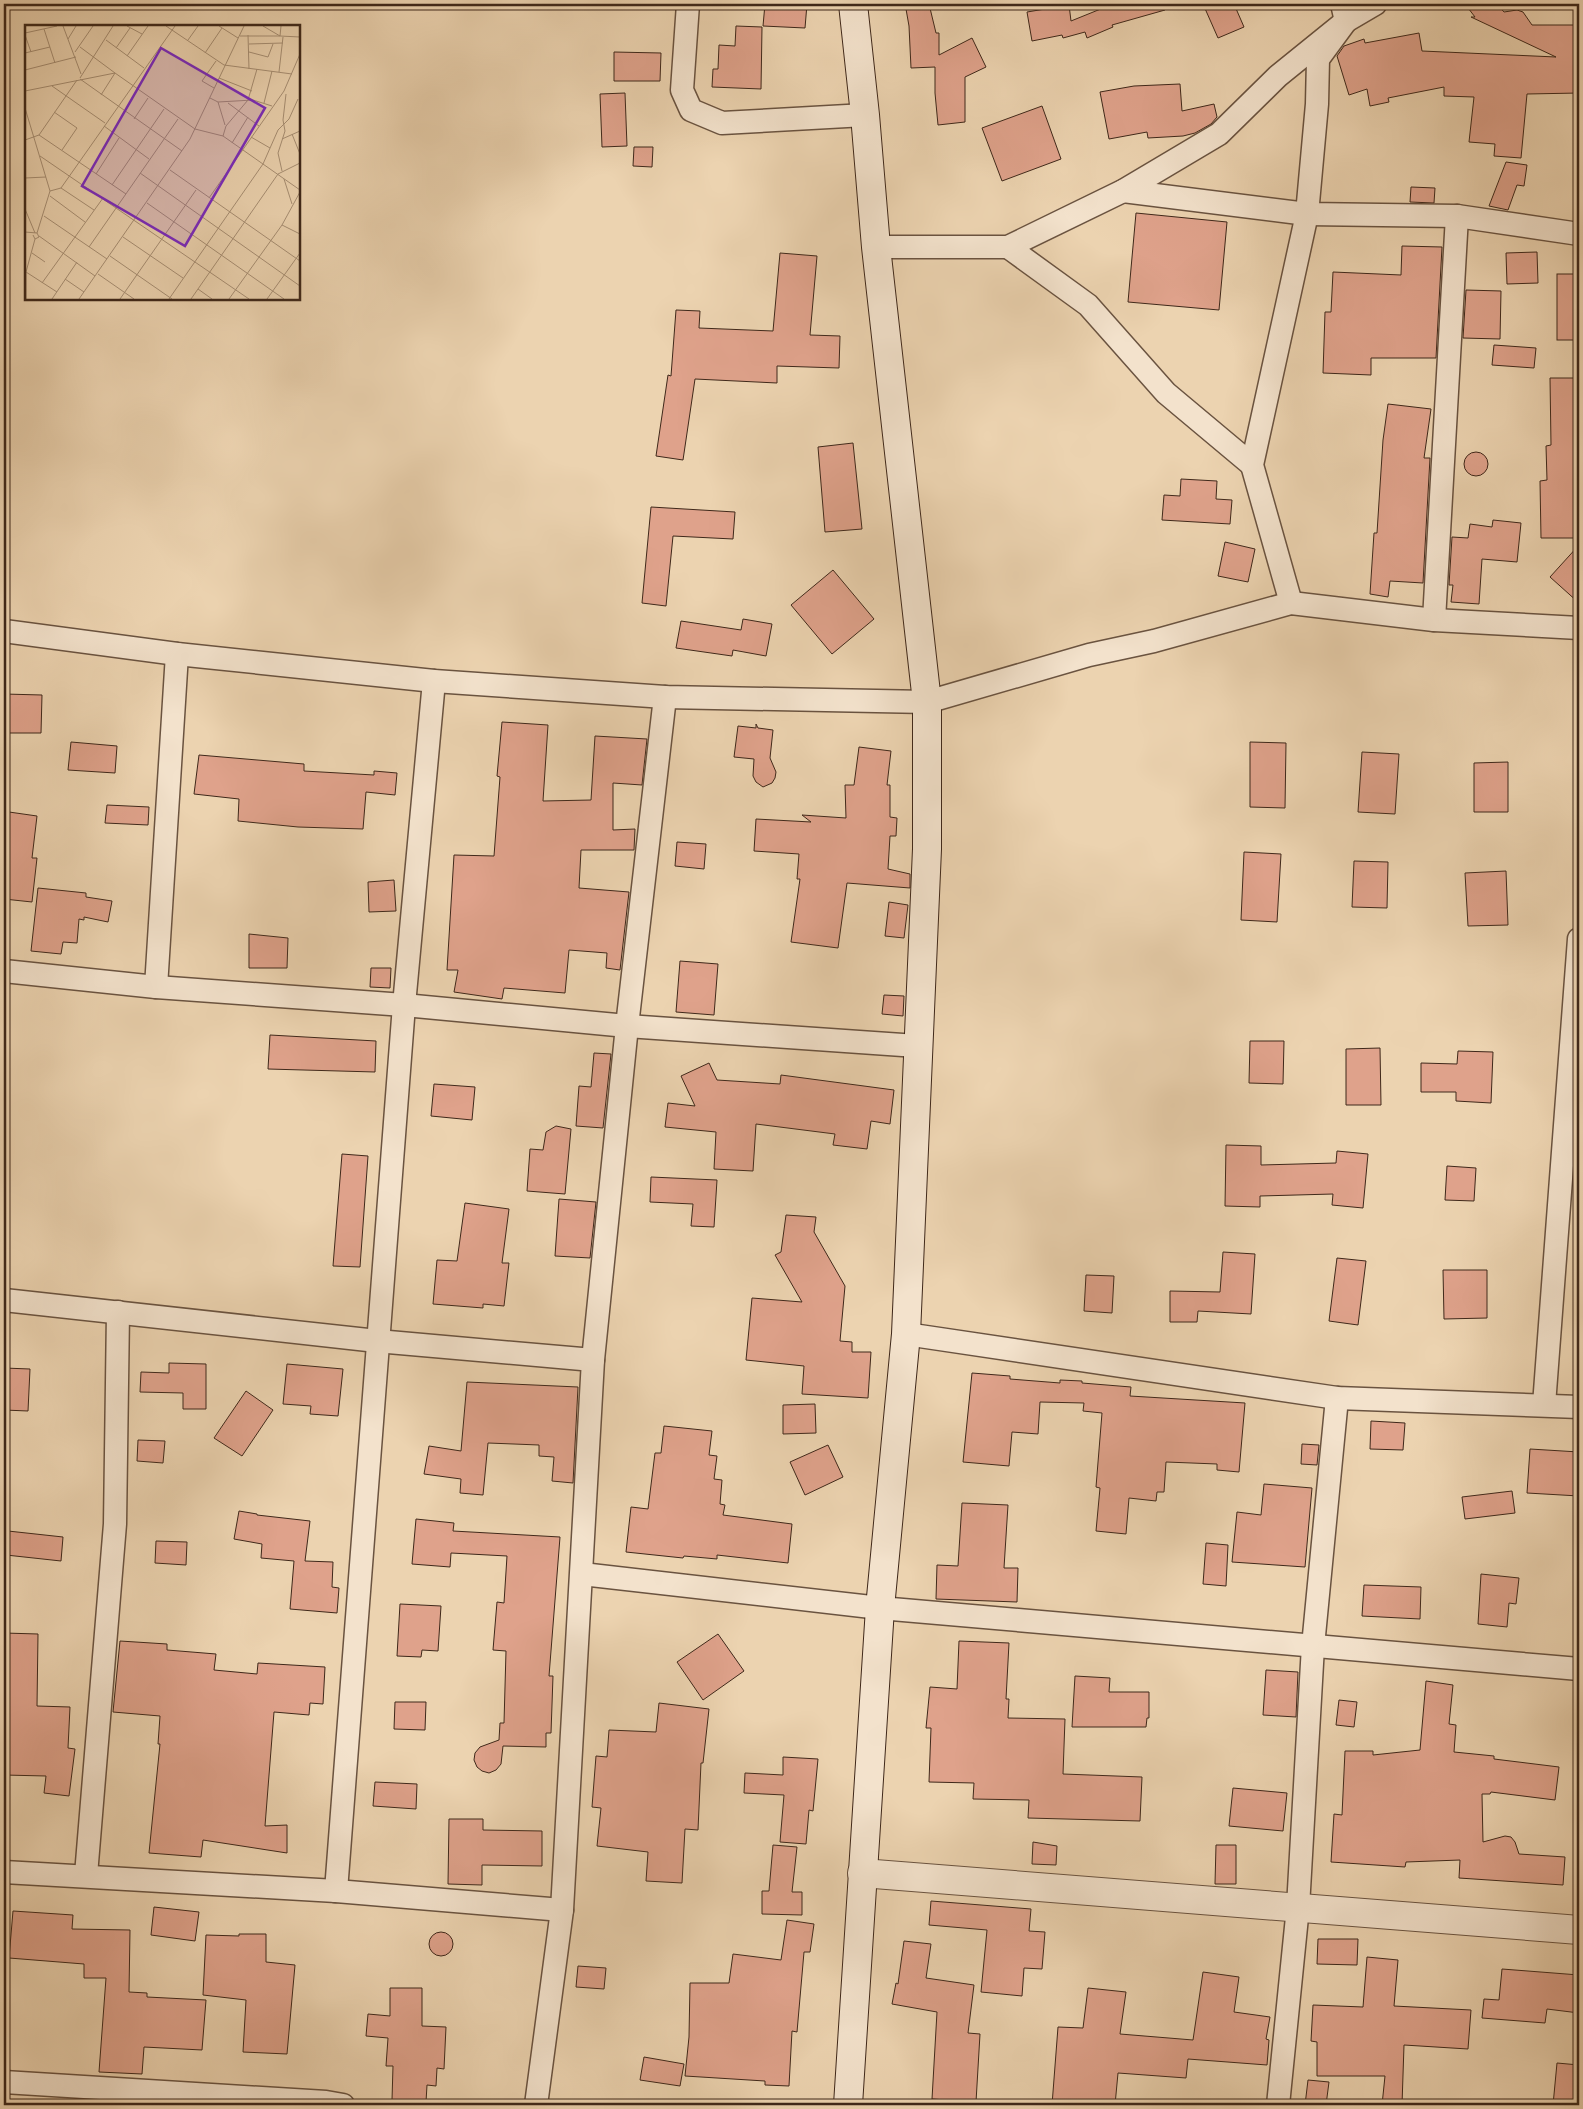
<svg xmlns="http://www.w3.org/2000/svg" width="1583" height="2109" font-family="'Gentium Book Plus',serif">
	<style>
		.building { fill: #dfa28b; stroke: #3f281a }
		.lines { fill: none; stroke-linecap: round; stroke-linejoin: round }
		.minor-casing { stroke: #6a5340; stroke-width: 25 }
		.tertiary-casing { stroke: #6a5340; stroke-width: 30 }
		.secondary-casing { stroke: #3f281a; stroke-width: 30 }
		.minor { stroke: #f3e2cc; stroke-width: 22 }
		.tertiary { stroke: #f3e2cc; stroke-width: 28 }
		.secondary { stroke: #f3e2cc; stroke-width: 28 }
		.inset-road { fill: none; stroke: #a78f74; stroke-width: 1 }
		.view { fill: #7b2cbf; fill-opacity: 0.15; stroke: #7b2cbf; stroke-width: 2.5 }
		.inset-edge { fill: none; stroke: #3f281a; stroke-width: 2.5 }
	</style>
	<rect width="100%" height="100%" fill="#ecd3b0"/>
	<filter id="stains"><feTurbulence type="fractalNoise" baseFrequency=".004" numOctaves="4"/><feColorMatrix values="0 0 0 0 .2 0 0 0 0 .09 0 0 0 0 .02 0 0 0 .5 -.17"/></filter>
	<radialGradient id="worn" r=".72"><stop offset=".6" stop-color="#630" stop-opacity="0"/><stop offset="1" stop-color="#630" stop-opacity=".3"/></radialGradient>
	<g class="building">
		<path d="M765,4H807L805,28L763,26Z"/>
		<path d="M929,4L936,33H939V55L972,38L986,67L965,77V122L938,125L935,93V67L911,68L909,26L906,9Z"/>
		<path d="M1113,4H1165V10L1112,25L1113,27L1087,38L1085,32L1063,38L1062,35L1032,41L1027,12L1069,5L1071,21Z"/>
		<path d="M1203,4H1234L1244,27L1218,38Z"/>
		<path d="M1465,4H1497L1504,12L1517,10L1523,12L1532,25H1579V93L1527,94L1521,158L1494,156L1495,144L1469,142L1474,97L1444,96V87L1388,98L1389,102L1370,106L1367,89L1349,95L1337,56L1344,46L1364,39L1365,43L1419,33L1422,51L1556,57L1471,17H1475Z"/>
		<path d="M736,26L762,27L761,89L712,87L713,69H718L719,45L735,46Z"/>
		<path d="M614,52L661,53L660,81H614Z"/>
		<path d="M1180,84L1182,111L1214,104L1217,117L1211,124L1195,133L1183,136L1148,138L1147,132L1109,139L1100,92L1134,86Z"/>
		<path d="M625,93L627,146L602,147L600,94Z"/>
		<path d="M1042,106L1061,159L1002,181L982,128Z"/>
		<path d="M634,147H653L652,167L633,166Z"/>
		<path d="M1506,162L1527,165L1524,186L1517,185L1508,210L1489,206Z"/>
		<path d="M1411,187L1435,188L1434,203L1410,202Z"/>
		<path d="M1136,213L1227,222L1219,310L1128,302Z"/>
		<path d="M1402,246L1442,247L1436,358H1371V375L1323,373L1325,312H1331L1333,272L1401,275Z"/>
		<path d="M1537,252L1538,283L1507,284L1506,253Z"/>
		<path d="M780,253L817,256L810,335L840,336L839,368L777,366V383L695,379L683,460L656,456L668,375L671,376L676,310L700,311L699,328L773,331Z"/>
		<rect x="1557" y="274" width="22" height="66"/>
		<path d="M1466,290L1501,291L1500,339L1463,338Z"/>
		<path d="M1494,345L1536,348L1534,368L1492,365Z"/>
		<path d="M1550,378H1579V538H1541L1540,481L1547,480L1546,446L1551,445Z"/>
		<path d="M1388,404L1431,409L1424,458H1430L1423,583L1390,581L1388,597L1370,594L1374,533H1377L1383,440Z"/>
		<path d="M853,443L862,529L825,532L818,447Z"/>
		<circle cx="1476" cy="464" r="12"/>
		<path d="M1181,479L1217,481L1216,499L1232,500L1230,524L1162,520L1164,495L1180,496Z"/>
		<path d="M651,507L735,512L733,539L673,536L666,606L642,603Z"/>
		<path d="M1493,520L1521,523L1517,562L1482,559L1479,604L1451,602L1453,585H1449L1452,537L1468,538L1470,524L1492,527Z"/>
		<path d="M1225,542L1255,549L1248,582L1218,576Z"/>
		<path d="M1579,545V603L1550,577Z"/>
		<path d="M833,570L874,619L832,654L791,605Z"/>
		<path d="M743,619L772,624L766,656L733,650L732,656L676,648L681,621L741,630Z"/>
		<path d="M4,694L42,695L41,733H4Z"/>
		<path d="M502,722L548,725L543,801L591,800L595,736L647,739L642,785L613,783V830L635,829L634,850H581L579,888L629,892L620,970L606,968L607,953L569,950L565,993L504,988L502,999L454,992L458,970H447L454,855L494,856L500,777L497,776Z"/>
		<path d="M756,724L758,728L773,730L770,758L776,772L775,778L772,783L763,787L756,782L753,776L754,759L734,757L738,726L756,728Z"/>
		<path d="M71,742L117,746L115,773L68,770Z"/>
		<path d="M1250,742L1286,743L1285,808L1250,807Z"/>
		<path d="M859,747L891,751L887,785H890V817L897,818L896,836H890L888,869L910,874V888L847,883L838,948L791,942L800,879H797L799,854L754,851L756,819L811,822L802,815L846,818L845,785H854Z"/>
		<path d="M1362,752L1399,754L1395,814L1358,812Z"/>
		<path d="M199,755L304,764V771L374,775V771L397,773L395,795L366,792L363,829L298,827L238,821L239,799L194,794Z"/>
		<path d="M1508,762V812H1474V763Z"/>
		<path d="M107,805L149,807L148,825L105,823Z"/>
		<path d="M9,812L37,816L32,858H37L32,902L4,899V862Z"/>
		<path d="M677,842L706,844L704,869L675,866Z"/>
		<path d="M1244,852L1281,854L1277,922L1241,920Z"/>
		<path d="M1354,861L1388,862L1387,908L1352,907Z"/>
		<path d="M1506,871L1508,925L1468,926L1465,873Z"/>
		<path d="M394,880L396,911L369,912L368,882Z"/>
		<path d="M38,888L86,893V897L112,901L108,922L84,917V920L79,919L77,943L63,942L61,954L31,951Z"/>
		<path d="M889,902L908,905L904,938L885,936Z"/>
		<path d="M249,934L288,938L287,968H249Z"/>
		<path d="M680,961L718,964L714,1015L676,1012Z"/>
		<path d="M371,968H391L390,988L370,987Z"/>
		<path d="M884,995L904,996L903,1016L882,1014Z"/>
		<path d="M270,1035L376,1041L375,1072L268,1069Z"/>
		<path d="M1250,1041H1284L1283,1084L1249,1083Z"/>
		<path d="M1380,1048L1381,1105H1346V1049Z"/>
		<path d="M1458,1051L1493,1052L1491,1103L1456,1101V1092H1421V1063L1457,1064Z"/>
		<path d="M594,1053L611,1054L603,1128L576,1126L579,1086L591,1087Z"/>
		<path d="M709,1063L717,1080L780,1084L781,1075L894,1090L890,1124L871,1121L867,1149L833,1145L835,1134L756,1124L753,1171L714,1169L716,1132L665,1127L668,1103L695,1106L681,1076Z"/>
		<path d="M434,1084L475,1087L472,1120L431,1116Z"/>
		<path d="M556,1126L571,1129L565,1194L527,1191L530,1149L543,1150L546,1132Z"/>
		<path d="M1226,1145L1261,1146V1165L1336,1163L1337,1151L1368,1154L1363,1208L1332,1205L1333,1194L1260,1196V1207L1225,1206Z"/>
		<path d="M342,1154L368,1156L360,1267L333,1266Z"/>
		<path d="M1447,1166L1476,1168L1474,1201L1445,1200Z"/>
		<path d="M651,1177L717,1180L714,1227L691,1226L693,1204L650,1202Z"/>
		<path d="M559,1199L596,1202L590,1258L555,1256Z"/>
		<path d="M465,1203L509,1209L502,1263H509L504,1306L483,1304V1308L433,1304L437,1260L457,1261Z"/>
		<path d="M786,1215L816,1217L814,1232L845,1286L840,1341L852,1342V1352H871L868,1398L802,1394L804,1366L746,1360L752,1298L802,1302L775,1255L781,1252Z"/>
		<path d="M1223,1252L1255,1254L1251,1314L1198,1311L1197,1322H1170V1291L1220,1292Z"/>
		<path d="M1337,1258L1366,1261L1358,1325L1329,1321Z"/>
		<path d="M1443,1270H1487V1318L1444,1319Z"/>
		<path d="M1086,1275L1114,1276L1112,1313L1084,1311Z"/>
		<path d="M169,1363L206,1364V1409H183V1393L140,1392L141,1372L169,1373Z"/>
		<path d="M287,1364L343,1369L338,1416L310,1414L311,1406L283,1404Z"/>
		<path d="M4,1368L30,1369L28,1411L4,1410Z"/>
		<path d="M972,1373L1010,1376V1379L1060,1383V1380L1082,1381V1383L1131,1387L1130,1396L1245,1403L1239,1472L1217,1470V1464L1166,1462L1164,1492H1157L1156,1501L1129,1498L1126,1534L1096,1531L1100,1488L1096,1487L1102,1413L1083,1411L1084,1403L1040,1402L1038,1434L1012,1432L1009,1466L963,1462Z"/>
		<path d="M467,1382L578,1387L573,1483L552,1481L554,1457L539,1456V1445L488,1443L483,1495L460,1493L461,1479L424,1474L429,1446L461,1451Z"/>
		<path d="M246,1391L273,1410L242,1456L214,1438Z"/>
		<path d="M815,1404L816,1433L783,1434V1405Z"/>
		<path d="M1371,1421L1405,1423L1403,1450L1370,1449Z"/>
		<path d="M664,1426L712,1431L709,1455L717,1456L714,1479L722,1480L720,1504L725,1505L723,1515L792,1524L788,1563L717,1555V1559L684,1556L683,1558L626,1552L631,1507L648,1509L655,1453H661Z"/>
		<path d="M138,1440L165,1441L163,1463L137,1461Z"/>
		<path d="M1302,1444L1319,1445L1317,1465L1301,1464Z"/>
		<path d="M828,1445L843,1477L805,1495L790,1462Z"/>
		<path d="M1530,1449L1579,1452V1496L1527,1493Z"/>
		<path d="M1264,1484L1312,1488L1305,1567L1232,1562L1237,1512L1261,1515Z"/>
		<path d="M1512,1491L1515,1513L1465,1519L1462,1497Z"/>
		<path d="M962,1503L1008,1505L1004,1568H1018L1017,1602L936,1599L937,1565L958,1566Z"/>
		<path d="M239,1511L257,1514V1515L310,1521L305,1561L333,1562L332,1587L339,1588L337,1613L290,1609L294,1561L261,1558L262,1544L234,1539Z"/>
		<path d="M416,1519L454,1523L453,1531L560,1537L549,1676H553L551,1733H546V1747L503,1746L501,1764L496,1770L489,1773L482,1771L477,1767L474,1760L475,1753L480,1747L499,1740L500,1723H504L506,1651L493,1650L497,1602L504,1603L507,1556L451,1553L450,1567L412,1564Z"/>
		<path d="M8,1531L63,1537L61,1561L6,1555Z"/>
		<path d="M156,1541L187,1542L186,1565L155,1563Z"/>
		<path d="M1206,1543L1228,1545L1226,1586L1203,1584Z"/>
		<path d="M1481,1574L1519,1578L1516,1604L1509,1603L1507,1627L1478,1624Z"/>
		<path d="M1364,1585L1421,1587L1420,1619L1362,1616Z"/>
		<path d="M400,1604L441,1606L438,1651L422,1650L421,1657L397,1656Z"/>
		<path d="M4,1633L38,1634L37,1706L70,1707L68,1748L75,1749L69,1796L44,1793L46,1776L4,1775Z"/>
		<path d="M718,1634L744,1671L703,1700L677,1662Z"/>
		<path d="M120,1641L167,1644V1650L216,1654L214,1670L257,1674L258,1663L325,1667L323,1704L310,1703L309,1715L274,1712L265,1826L287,1825V1853L203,1840L201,1857L149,1853L160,1744H158L160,1716L113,1712Z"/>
		<path d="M959,1641L1009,1643L1006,1699H1009L1008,1718L1065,1719L1063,1774L1142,1777L1140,1821L1028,1818L1029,1800L973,1799L974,1783L929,1782L931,1728H926L930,1687L957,1689Z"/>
		<path d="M1266,1670L1298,1672L1296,1717L1263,1715Z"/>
		<path d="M1075,1676L1110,1678L1109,1692H1149V1718H1147L1146,1727H1072Z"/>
		<path d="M1426,1681L1453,1685L1449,1724L1456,1725L1454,1752L1494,1756V1759L1559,1767L1555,1800L1491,1792L1490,1794H1482L1483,1842L1505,1836L1511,1837L1515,1842L1519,1854L1565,1857L1563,1885L1459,1878L1460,1860L1406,1862L1405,1867L1331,1862L1334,1814L1342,1815L1345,1751H1373V1755L1420,1750Z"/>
		<path d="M1339,1700L1357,1702L1354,1727L1336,1725Z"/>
		<path d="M395,1702H426L425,1730L394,1729Z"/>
		<path d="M659,1703L709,1709L703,1763H701L698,1830L685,1829L682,1883L646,1881L648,1852L597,1846L601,1808L592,1807L596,1756L607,1757L609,1730L656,1732Z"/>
		<path d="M783,1757L818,1759L813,1811L809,1810L806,1844L780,1842L784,1795L744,1793L745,1773L783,1775Z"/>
		<path d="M375,1782L417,1784L416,1809L373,1806Z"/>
		<path d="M1233,1788L1287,1793L1283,1831L1229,1826Z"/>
		<path d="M449,1819H483V1830L542,1831V1866L482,1865V1885L448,1884Z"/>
		<path d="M1033,1842L1057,1846L1056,1865L1032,1864Z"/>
		<path d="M773,1845L797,1847L792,1892H802V1915L762,1914V1891H769Z"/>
		<path d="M1216,1845H1236V1884H1215Z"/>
		<path d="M931,1901L1031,1909L1029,1931L1045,1932L1042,1969L1024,1968L1022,1996L981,1992L987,1930L929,1925Z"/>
		<path d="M154,1907L199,1912L195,1941L151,1935Z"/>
		<path d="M13,1911L73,1915L72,1929L130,1930L129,1992L147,1993V1997L206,2000L202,2050L144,2047L142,2074L99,2072L106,1978H84V1964L9,1958Z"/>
		<path d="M787,1920L814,1924L810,1952H804L797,2032L792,2031L789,2086L765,2085V2081L685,2076L689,2037L690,1983H729L733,1954L781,1960Z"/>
		<circle cx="441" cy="1944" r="12"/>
		<path d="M239,1934H266V1962L295,1965L287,2054L243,2052L246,2000L203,1995L206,1935L239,1936Z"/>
		<path d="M1318,1939H1358L1357,1965L1317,1964Z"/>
		<path d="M904,1941L931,1944L926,1978L974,1985L968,2033L980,2034L976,2102L932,2099L937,2012L892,2004L896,1983L898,1984Z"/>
		<path d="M1367,1957L1398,1960L1394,2006L1471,2010L1468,2049L1404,2045L1402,2105H1382L1385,2076H1317V2042L1311,2041L1313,2005L1363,2007Z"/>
		<path d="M578,1966L606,1968L604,1989L576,1987Z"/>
		<path d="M1502,1969L1579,1975V2013L1547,2009L1545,2023L1482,2018L1484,1999L1499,2000Z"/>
		<path d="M1203,1972L1239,1977L1234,2012L1270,2017L1266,2039L1269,2040L1267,2065L1188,2059L1186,2078L1118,2073L1115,2105H1052L1058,2027L1083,2028L1088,1988L1126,1992L1120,2034L1193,2040Z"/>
		<path d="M390,1988H422V2026L446,2027L444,2069L437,2068L436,2086L427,2085L426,2102L392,2100L393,2066H386L388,2038L366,2036L368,2014L390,2016Z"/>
		<path d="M644,2057L684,2064L680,2086L640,2080Z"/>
		<path d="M1557,2063L1579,2065V2105H1553Z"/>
		<path d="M1308,2080L1329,2082L1326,2105H1305Z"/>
	</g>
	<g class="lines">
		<g class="minor-casing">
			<g id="minor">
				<path d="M688,4L682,90L691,110L722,123L865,115"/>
				<path d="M1123,191L1307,214L1457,216L1579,234"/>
				<path d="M876,247H1008L1123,191L1219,134L1278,76L1346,21L1375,4"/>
				<path d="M1008,247L1088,305L1166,393L1252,465"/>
				<path d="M1291,603L1252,465L1307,214L1317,104L1318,59L1346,21L1342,4"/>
				<path d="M1434,620L1457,216"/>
				<path d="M4,631L177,654L434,681L665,697L927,702L1089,655L1154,641L1291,603L1434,620L1579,628"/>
				<path d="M4,971L156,987L404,1005L627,1026L917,1046"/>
				<path d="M156,987L177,654"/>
				<path d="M4,1300L377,1341L593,1360"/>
				<path d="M906,1334L1337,1398L1579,1407"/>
				<path d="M1544,1405L1579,939"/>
				<path d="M582,1574L880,1608L1579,1669"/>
				<path d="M4,1872L336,1891L562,1910"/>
				<path d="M86,1875L115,1524L118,1312"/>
				<path d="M336,1891L404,1005L434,681"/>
				<path d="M4,2082L326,2102L343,2105"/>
				<path d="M536,2105L562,1910L593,1360L627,1026L665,697"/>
				<path d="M1278,2105L1298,1907L1313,1646L1337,1398"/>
			</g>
		</g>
		<g class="tertiary-casing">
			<path id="tertiary" d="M862,1873L1579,1930"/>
		</g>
		<g class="secondary-casing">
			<path id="secondary" d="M848,2105L880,1608L906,1334L927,849V702L876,247L865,115L853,4"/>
		</g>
		<use href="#minor" class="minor"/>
		<use href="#tertiary" class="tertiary"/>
		<use href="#secondary" class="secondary"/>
	</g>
	<g transform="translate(25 25)">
		<rect width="275" height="275" fill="#ecd3b0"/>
		<path class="inset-road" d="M38,1L56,49M102,1L117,9M141,1L199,40L267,49M194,1L213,13M238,1L255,11L275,12M19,4L30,38M0,8L32,1M0,10L6,27M223,10L224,44M215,11H255L256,1M43,14L51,1M81,15L119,43M163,15L173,1M224,19L258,18M55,22L90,48L76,70M91,23L105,3M50,27L68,1M224,27L243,32L248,19M0,28L25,22M180,28L197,3M102,31L123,1M0,45L51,32M254,47L258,12M55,53L88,1M194,53L227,66M55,54L157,126M27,61L80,98M189,63L177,56L191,36M0,66L90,48L170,104L198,111L275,165M185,73L193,77L228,75L247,81M193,77L200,100M203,78L234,101M239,78L247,46M0,83L25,166L12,208M29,87L52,103L37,125M109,94L123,73M79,101L124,134M267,109L275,129M14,110L101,169M198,111L201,101L223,75L232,44M226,112L245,123M257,114L275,106M0,115L14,110L52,55M207,118L223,92M15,131L224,274M145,145L275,236M257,146L253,128L260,106L258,95L261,69M115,148L275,261M71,149L94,113M0,153L21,152M259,154L267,179M87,160L139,84M36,163L69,185M25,166L36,163L150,1M25,171L60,197M184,173L259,66L275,29M122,178L259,274M0,184L10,208M19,191L82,234M257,200L275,209M0,207L12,208L14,212L10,214L8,210M14,211L70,251M98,212L158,253M64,222L153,94M7,228L20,237M85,231L147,274M1,247L32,267M73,249L109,274M40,254L59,267M17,258L78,173M173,264L187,274M1,274V247L10,214M27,274L52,237M54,274L165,114L219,1M95,274L171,165M144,274L238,139L253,105L264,94L273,74M166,274L253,149L275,138M204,274L257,200L275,167M242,274L275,228"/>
		<path class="view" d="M136,23L240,83L160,221L57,161Z"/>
		<rect width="275" height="275" class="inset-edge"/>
	</g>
	<rect width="1583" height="2109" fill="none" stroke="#ecd3b0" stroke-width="20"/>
	<rect x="5" y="5" width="1573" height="2099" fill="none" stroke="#3f281a" stroke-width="2.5"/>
	<rect x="10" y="10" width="1563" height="2089" fill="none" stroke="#3f281a"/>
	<rect width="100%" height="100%" filter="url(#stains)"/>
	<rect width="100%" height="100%" fill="url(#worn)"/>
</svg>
